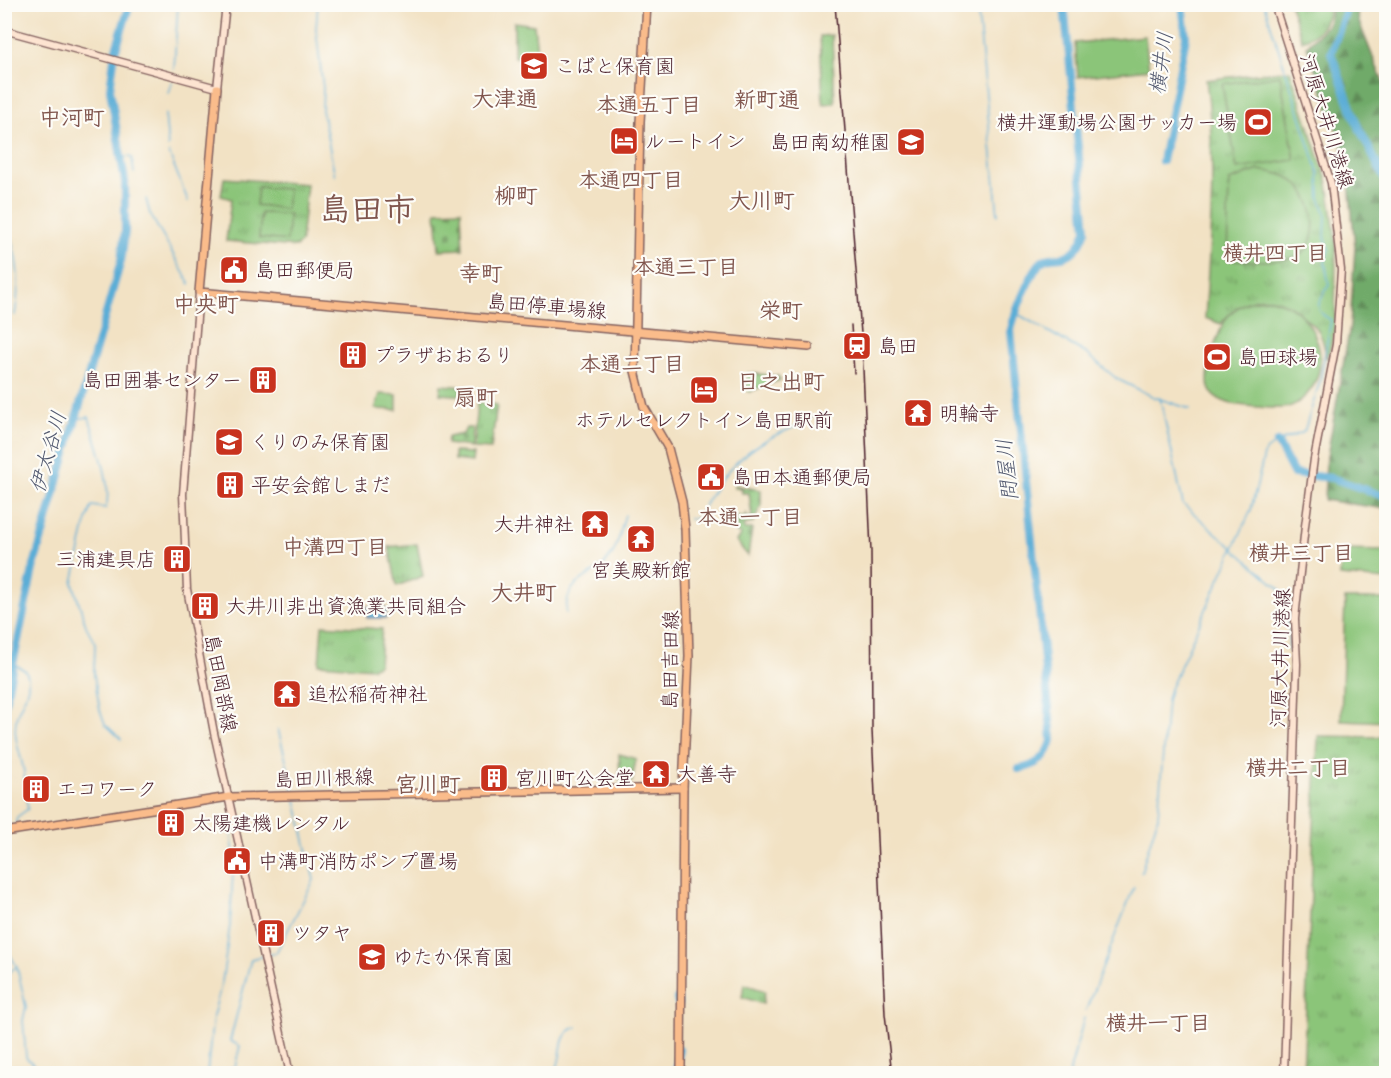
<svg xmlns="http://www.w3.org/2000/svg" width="1391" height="1078" font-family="Delius,'Klee One',sans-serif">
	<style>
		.forest { fill: url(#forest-firs); stroke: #5d644a; stroke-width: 1.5 }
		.cemetery { fill: url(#cemetery-stones); stroke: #6a7252; stroke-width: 1.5 }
		.park { fill: url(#park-tufts); stroke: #6a7252; stroke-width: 1.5 }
		.garden { fill: #8bc579; stroke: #6a7252; stroke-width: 1.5 }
		.water { fill: url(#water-ripples); stroke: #526680; stroke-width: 1.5 }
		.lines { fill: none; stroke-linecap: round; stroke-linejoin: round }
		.stream { stroke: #5badd6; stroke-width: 1.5 }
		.river { stroke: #5badd6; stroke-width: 8 }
		.secondary-casing { stroke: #856361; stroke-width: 9 }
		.primary-casing { stroke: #856361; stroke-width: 10 }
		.secondary { stroke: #fde4d1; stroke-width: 6 }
		.primary { stroke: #fabc8b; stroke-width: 7 }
		.rail { stroke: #4a1f2b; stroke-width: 1.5 }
		.labels { text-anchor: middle; stroke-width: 4.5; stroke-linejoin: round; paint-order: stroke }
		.poi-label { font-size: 20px; fill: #4a1f2b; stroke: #fdfcf7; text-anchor: start }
		.street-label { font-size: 20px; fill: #4a1f2b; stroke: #fdfcf7 }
		.water-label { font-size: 21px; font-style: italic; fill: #51586f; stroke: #fdfcf7 }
		.neighbourhood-label { font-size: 21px; font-weight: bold; fill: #80554d; stroke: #fdfcf7 }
		.quarter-label { font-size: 22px; font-weight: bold; fill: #80554d; stroke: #fdfcf7 }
		.town-label { font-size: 32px; font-weight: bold; fill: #80554d; stroke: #fdfcf7 }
	</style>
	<defs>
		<pattern id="forest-firs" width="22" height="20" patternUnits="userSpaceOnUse" patternTransform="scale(1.5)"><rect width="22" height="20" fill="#70aa69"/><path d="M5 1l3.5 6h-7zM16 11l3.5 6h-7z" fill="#5e8a57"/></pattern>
		<pattern id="cemetery-stones" width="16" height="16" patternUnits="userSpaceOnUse" patternTransform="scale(1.5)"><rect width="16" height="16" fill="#8bc579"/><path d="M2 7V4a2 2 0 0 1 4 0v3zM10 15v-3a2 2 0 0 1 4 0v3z" fill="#749f63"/></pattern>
		<pattern id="park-tufts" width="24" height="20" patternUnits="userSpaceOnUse" patternTransform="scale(1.5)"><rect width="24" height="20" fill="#8bc579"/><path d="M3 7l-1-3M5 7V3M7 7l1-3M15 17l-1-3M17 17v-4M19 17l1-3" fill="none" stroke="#749f63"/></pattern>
		<pattern id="water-ripples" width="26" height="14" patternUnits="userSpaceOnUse" patternTransform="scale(1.5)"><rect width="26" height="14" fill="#5badd6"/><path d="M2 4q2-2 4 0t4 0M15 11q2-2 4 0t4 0" fill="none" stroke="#4d8cae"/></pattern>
	</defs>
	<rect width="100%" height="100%" fill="#fdfcf7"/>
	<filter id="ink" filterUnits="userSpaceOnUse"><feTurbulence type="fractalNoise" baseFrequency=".0167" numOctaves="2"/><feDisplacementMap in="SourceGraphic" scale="12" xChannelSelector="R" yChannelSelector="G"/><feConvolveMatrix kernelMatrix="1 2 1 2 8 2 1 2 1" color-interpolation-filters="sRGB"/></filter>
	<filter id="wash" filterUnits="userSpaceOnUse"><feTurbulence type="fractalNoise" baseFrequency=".008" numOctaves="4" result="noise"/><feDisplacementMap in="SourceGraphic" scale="24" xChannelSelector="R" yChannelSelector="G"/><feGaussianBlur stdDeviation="1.35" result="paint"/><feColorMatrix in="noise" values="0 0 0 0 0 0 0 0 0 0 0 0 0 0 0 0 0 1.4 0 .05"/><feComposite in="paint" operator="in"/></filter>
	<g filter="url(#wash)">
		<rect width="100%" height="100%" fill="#f2e2c4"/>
		<path class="forest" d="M1332,5H1356L1359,22L1386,90V509L1324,500L1326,462L1350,326L1355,247L1347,161L1307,46L1328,24Z"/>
		<g class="cemetery">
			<path d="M461,210L463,249L439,250L436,211Z"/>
			<path d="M441,385L469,387L468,396L440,394Z"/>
			<path d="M466,428H472L471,447L447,444L448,437L463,434Z"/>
			<path d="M454,452L473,453L472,462L454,460Z"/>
			<path d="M734,485L761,490V506L753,523L743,525L744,529H752L748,556L736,541L741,535L736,532L735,525L724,526L717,517H745L746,512L747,518L752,517L749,493H742V488H735Z"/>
			<path d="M619,754L636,759L632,782H620Z"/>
		</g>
		<g class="park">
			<path d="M1290,5H1330C1326,24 1321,33 1302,41Z"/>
			<path d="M514,22L534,25L538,59L514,57Z"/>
			<path d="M832,35L835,103L823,104L820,36Z"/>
			<path d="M1290,70L1328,183L1336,241L1335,331L1327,359C1325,350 1323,339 1319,332C1316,327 1309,322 1305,318C1278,290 1245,292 1221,324L1205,318C1210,240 1217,159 1206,80Z"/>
			<path d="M224,178L307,184L301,242L296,247L226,241L231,199L221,196Z"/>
			<path d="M748,373L778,376L780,380L749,392L746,390Z"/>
			<path d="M380,394L397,395V410L375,409Z"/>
			<path d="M477,402L497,405L491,449L473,448Z"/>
			<path d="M417,544L423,576L397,586L389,547Z"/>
			<path d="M322,625L382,629L379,664L372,668L319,664Z"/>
			<path d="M1318,736L1386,737V1073H1303Z"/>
			<path d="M744,984L765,991L763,1004L742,997Z"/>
		</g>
		<g class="garden">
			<path d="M1145,36L1149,69L1078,77L1075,43Z"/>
			<path d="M1280,75L1295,160L1237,169L1222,84Z"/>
			<path d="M1259,170C1272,172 1287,174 1297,184C1317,201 1323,249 1292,258C1272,263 1246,260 1227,260L1229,181Z"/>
			<path d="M258,187L288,189L286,209L256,205Z"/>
			<path d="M261,213L289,214L287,241L259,238Z"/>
			<path d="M1270,299C1277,301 1285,303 1291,307C1323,328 1332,375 1301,400C1289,411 1273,408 1258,407C1242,405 1222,406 1211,392C1201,379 1219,322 1232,312C1243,302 1255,299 1270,299Z"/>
			<path d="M1342,550L1386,551V580L1340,576Z"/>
			<path d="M1345,599H1386V722L1341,720Z"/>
		</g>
		<path class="water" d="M367,607L386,608V618H367Z"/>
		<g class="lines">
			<g class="stream">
				<path d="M318,4L316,29L323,88L322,110L335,176"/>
				<path d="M977,4L998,215"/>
				<path d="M174,69L178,4"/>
				<path d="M169,93L172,82"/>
				<path d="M165,114L168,147"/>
				<path d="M169,153L188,201"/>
				<path d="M129,157L132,158L134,173"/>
				<path d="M120,158L126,157"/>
				<path d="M146,199L150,214L190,284"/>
				<path d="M4,222C19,252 21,282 15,315"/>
				<path d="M1016,313L1087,354L1117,379L1154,397L1190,409"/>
				<path d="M4,344L7,336"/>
				<path d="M1160,398L1183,504L1280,589L1289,631V652"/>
				<path d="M75,419L89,417C96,443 113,483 106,508L92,506L85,526L73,583L86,626L95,643L94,675L100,710L105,724L121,739"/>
				<path d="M689,519L698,518C714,484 737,455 772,437C785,430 802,426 813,416"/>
				<path d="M566,613C566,575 594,581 611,556C619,545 621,528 625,515"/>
				<path d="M14,664L26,671C33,689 22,699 17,716C12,735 19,748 23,767C26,780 25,795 28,809L17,817L16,823"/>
				<path d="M278,729L294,792"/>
				<path d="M1141,872L1158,817L1167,700L1170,689L1251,510L1265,451L1277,442L1304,432L1320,381L1331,320C1311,310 1319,301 1329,285L1325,262L1329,249L1325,237L1326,214L1320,198L1319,174L1264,4"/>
				<path d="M4,944L17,967L26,1007L23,1020L26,1057L42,1074"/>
				<path d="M267,955L276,953L314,880L296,800"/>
				<path d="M4,976L16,967"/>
				<path d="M4,1006L7,1019L4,1046"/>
				<path d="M1086,1010L1134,887"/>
				<path d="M207,1074L213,1016L222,982L230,925L234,854L230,823"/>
				<path d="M229,1074L230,1068L235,1067L240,1046L230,1041L251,959L262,956"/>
				<path d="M554,1074C565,1058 555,1034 577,1027"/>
				<path d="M1069,1074L1084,1018"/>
			</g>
			<g class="river">
				<path d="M1348,4L1331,53L1357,124L1386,182"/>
				<path d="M1162,161L1186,37L1182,4"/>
				<path d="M1277,442L1294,474L1332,478L1386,497"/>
				<path d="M4,707L33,569L121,261L125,231V182L110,89L115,52L130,4"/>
				<path d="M1019,769C1036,766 1048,758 1052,740L1011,331C1013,317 1032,267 1044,260C1049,257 1056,258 1062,257C1076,254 1082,242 1086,230L1064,4"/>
				<path d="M677,999L678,1003"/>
				<path d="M676,1074L679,1050"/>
			</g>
		</g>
	</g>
	<g filter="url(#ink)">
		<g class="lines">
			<g class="secondary-casing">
				<g id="secondary">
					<path d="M1274,4L1331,183L1341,270L1336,344L1314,459L1305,526L1295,619L1297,664L1284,1074"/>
					<path d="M4,30L217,88L226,4"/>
					<path d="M199,292L183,494L187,589L214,733L290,1074"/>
				</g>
			</g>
			<g class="primary-casing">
				<g id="primary">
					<path d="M647,4L640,122L635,371L644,407L668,448L682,502L685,529L689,656L683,788L681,1074"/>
					<path d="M217,88L199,292L809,347"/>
					<path d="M4,832L229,797L683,788"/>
				</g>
			</g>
			<use href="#secondary" class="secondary"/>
			<use href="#primary" class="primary"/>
			<g class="rail">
				<path d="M835,4L862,346L871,551L872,730L885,1014L892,1074"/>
				<path d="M851,325L854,373"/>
			</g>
		</g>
	</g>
	<defs>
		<g id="school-square" transform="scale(1.5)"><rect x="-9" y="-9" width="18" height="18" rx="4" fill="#c8321e" stroke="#fdfcf7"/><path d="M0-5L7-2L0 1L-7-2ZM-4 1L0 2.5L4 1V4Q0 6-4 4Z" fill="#fff"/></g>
		<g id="stadium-square" transform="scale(1.5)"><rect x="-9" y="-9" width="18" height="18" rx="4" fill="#c8321e" stroke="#fdfcf7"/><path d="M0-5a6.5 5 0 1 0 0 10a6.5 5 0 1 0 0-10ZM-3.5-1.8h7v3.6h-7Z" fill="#fff"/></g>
		<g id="hotel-square" transform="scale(1.5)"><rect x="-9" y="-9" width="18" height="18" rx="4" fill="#c8321e" stroke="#fdfcf7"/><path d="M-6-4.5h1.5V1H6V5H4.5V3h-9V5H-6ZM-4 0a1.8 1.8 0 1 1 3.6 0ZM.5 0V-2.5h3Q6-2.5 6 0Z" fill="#fff"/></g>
		<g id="civic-square" transform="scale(1.5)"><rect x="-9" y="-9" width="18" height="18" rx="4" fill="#c8321e" stroke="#fdfcf7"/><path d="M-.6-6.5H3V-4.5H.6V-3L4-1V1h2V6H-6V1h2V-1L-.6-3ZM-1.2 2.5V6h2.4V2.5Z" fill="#fff"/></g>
		<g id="station-square" transform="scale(1.5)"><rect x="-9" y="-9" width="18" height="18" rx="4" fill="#c8321e" stroke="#fdfcf7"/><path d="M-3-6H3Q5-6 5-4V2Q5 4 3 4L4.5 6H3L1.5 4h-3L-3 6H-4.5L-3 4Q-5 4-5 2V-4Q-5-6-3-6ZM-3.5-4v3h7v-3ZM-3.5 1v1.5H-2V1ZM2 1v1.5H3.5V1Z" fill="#fff"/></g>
		<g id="building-square" transform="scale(1.5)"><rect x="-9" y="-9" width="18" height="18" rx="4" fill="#c8321e" stroke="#fdfcf7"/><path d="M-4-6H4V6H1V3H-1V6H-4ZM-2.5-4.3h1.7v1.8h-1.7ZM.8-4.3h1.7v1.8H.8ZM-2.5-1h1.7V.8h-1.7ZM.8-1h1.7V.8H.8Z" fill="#fff"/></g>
		<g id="temple-square" transform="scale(1.5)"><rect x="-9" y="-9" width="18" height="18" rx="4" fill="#c8321e" stroke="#fdfcf7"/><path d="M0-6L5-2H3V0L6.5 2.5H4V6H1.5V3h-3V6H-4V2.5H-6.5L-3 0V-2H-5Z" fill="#fff"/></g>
	</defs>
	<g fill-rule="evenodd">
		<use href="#school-square" x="534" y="66"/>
		<use href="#stadium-square" x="1258" y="122"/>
		<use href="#hotel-square" x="624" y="141"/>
		<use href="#school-square" x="911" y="142"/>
		<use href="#civic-square" x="234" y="270"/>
		<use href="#station-square" x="857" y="346"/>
		<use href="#building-square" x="353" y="355"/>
		<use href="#stadium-square" x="1217" y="357"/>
		<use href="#building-square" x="263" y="380"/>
		<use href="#hotel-square" x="704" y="390"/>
		<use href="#temple-square" x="918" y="413"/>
		<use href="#school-square" x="229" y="442"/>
		<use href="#civic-square" x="711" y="477"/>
		<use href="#building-square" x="230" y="485"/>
		<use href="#temple-square" x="595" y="524"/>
		<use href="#temple-square" x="641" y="539"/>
		<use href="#building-square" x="177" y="559"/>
		<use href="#building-square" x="205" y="606"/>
		<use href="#temple-square" x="287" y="694"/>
		<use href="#temple-square" x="656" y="774"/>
		<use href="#building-square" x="494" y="778"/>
		<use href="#building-square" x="36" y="789"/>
		<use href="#building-square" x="171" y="823"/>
		<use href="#civic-square" x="237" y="861"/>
		<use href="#building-square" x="271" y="933"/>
		<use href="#school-square" x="372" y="957"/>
	</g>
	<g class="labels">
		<g class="poi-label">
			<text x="555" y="73">こばと保育園</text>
			<text x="1237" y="129" text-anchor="end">横井運動場公園サッカー場</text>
			<text x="645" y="148">ルートイン</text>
			<text x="890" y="149" text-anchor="end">島田南幼稚園</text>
			<text x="255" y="277">島田郵便局</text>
			<text x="878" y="353">島田</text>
			<text x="374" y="362">プラザおおるり</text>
			<text x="1238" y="364">島田球場</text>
			<text x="242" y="387" text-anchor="end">島田囲碁センター</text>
			<text x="939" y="420">明輪寺</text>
			<text x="704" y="427" text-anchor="middle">ホテルセレクトイン島田駅前</text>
			<text x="250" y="449">くりのみ保育園</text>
			<text x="732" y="484">島田本通郵便局</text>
			<text x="251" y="492">平安会館しまだ</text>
			<text x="574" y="531" text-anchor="end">大井神社</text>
			<text x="156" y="566" text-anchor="end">三浦建具店</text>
			<text x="641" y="577" text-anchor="middle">宮美殿新館</text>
			<text x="226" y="613">大井川非出資漁業共同組合</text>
			<text x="308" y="701">追松稲荷神社</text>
			<text x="677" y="781">大善寺</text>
			<text x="515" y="785">宮川町公会堂</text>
			<text x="57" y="796">エコワーク</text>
			<text x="192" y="830">太陽建機レンタル</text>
			<text x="258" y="868">中溝町消防ポンプ置場</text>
			<text x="292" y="940">ツタヤ</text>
			<text x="393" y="964">ゆたか保育園</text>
		</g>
		<g class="street-label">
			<text transform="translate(1327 121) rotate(73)" y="7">河原大井川港線</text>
			<text transform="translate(547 306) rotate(5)" y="7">島田停車場線</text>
			<text transform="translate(1280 658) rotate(-88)" y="7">河原大井川港線</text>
			<text transform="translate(670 660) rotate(-89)" y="7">島田吉田線</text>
			<text transform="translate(221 683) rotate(79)" y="7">島田岡部線</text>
			<text transform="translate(324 778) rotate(-2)" y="7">島田川根線</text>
		</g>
		<g class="water-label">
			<text transform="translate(1161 63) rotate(-82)" y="7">横井川</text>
			<text transform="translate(48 452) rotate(-74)" y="7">伊太谷川</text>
			<text transform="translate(1007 470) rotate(-96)" y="7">問屋川</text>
		</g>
		<g class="neighbourhood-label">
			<text x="649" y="112">本通五丁目</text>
			<text x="631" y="187">本通四丁目</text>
			<text x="1275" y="260">横井四丁目</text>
			<text x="686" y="274">本通三丁目</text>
			<text x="632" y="371">本通二丁目</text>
			<text x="750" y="524">本通一丁目</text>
			<text x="335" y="554">中溝四丁目</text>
			<text x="1301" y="560">横井三丁目</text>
			<text x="1298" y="775">横井二丁目</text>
			<text x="1158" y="1030">横井一丁目</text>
		</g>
		<g class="quarter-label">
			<text x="505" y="106">大津通</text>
			<text x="767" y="107">新町通</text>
			<text x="72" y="125">中河町</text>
			<text x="516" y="203">柳町</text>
			<text x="762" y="208">大川町</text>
			<text x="481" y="281">幸町</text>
			<text x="206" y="312">中央町</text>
			<text x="781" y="318">栄町</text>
			<text x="781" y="389">日之出町</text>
			<text x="476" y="405">扇町</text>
			<text x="524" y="600">大井町</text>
			<text x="428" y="792">宮川町</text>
		</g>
		<g class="town-label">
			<text x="367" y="220">島田市</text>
		</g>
	</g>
	<rect width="1391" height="1078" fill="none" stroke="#fdfcf7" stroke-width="24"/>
</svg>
